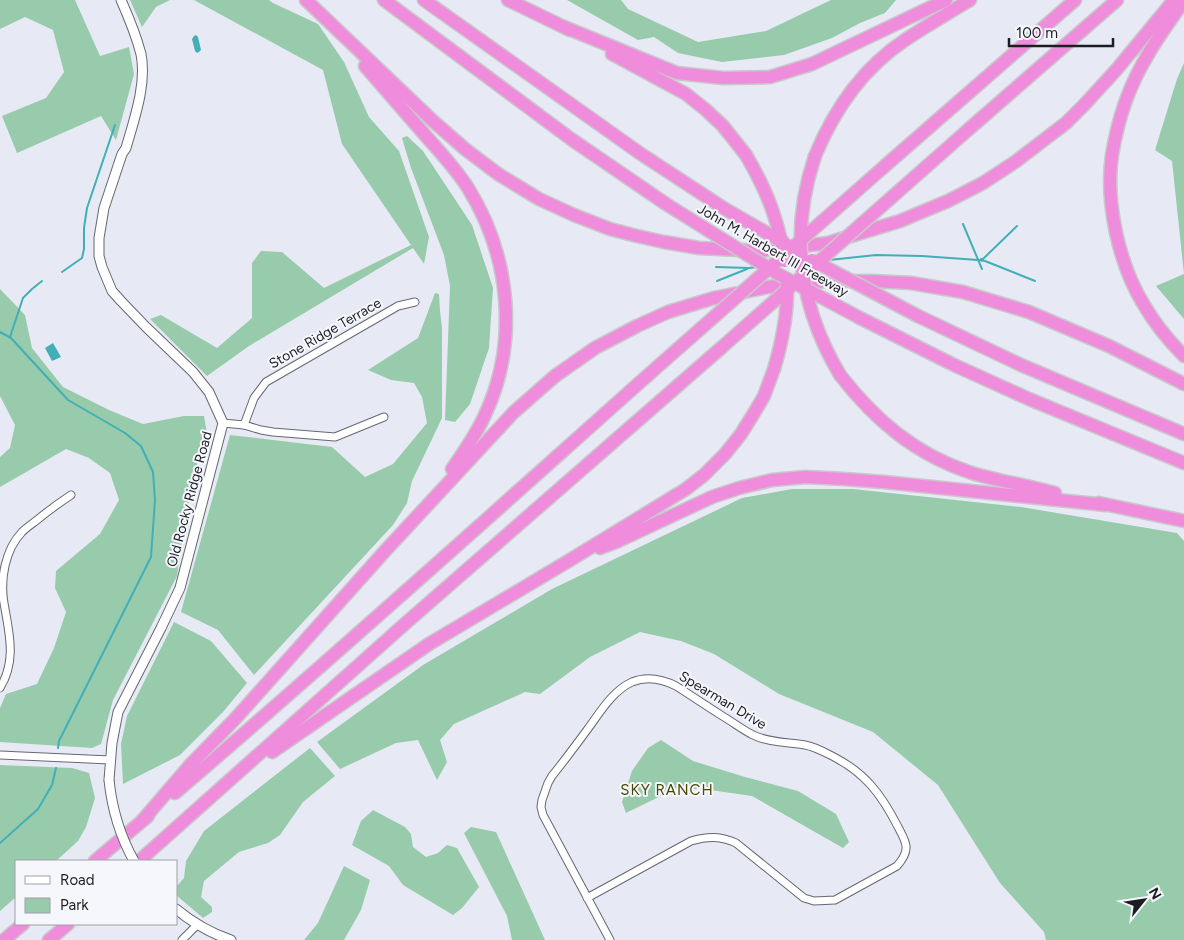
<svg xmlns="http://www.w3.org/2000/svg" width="1184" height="940" font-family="Figtree,sans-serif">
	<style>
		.green { fill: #97cbab }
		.water { fill: #42afb6 }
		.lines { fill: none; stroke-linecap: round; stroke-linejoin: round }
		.stream { stroke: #42afb6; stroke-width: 2 }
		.minor-casing { stroke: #656870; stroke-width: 9 }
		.tertiary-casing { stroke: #656870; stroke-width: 11 }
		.motorway-casing { stroke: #c9c9ca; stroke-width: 15 }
		.minor { stroke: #fff; stroke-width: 7 }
		.tertiary { stroke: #fff; stroke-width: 9 }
		.motorway { stroke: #ef8ddc; stroke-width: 12 }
		.tertiary-bridge-casing { stroke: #656870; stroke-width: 11; stroke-linecap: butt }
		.motorway-bridge-casing { stroke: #c9c9ca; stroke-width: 15; stroke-linecap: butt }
		.tertiary-bridge { stroke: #fff; stroke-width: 9 }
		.motorway-bridge { stroke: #ef8ddc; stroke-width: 12 }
		.labels { text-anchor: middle; stroke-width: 4; stroke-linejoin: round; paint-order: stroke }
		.street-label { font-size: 14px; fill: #1c1d21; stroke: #f6f7fd }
		.neighbourhood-label { font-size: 15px; letter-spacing: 1px; fill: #484705; stroke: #f6f7fd }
	</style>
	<rect width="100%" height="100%" fill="#e7eaf4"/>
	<g class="green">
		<path d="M0,0H75L100,56L129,47L134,74L116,140L101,116L17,153L2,116L46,98L64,72L53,30L25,17L0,29Z"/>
		<path d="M130,0H170L156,7L142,27Z"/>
		<path d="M194,0H269L273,3L318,24L344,62L369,117L399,151L429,237L424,264L413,248L249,346L207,376L150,319L161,315L217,348L252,318V263L261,251L282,252L324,288L411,245L342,144L323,70Z"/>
		<path d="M567,0H621L628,9L698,42L766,31L831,0H896L885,13L860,23L832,38L784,55L722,62L678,53L654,37L638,40Z"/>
		<path d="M1184,63V319L1156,286L1184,274L1172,161L1155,150L1177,79Z"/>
		<path d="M407,136L423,151L472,225L493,288L489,348L470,404L455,422L445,420L450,286L444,255L411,168L402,138Z"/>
		<path d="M0,289L25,315L32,348L63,387L109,410L143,424L184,416H204L207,433L195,471L183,534L177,576L113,700L101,744L92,748L0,742V708L6,694L37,684L54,648L66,612L55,588L56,571L100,534L119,500L110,473L89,458L66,449L0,487V457L10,448L15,425L0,396Z"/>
		<path d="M435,293L439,294L440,311L442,328V418L412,481L407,503L393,525L254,675L218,630L181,612L230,435L332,447L365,477L393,464L427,423L422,397L414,383L391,380L368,370L418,338Z"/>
		<path d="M792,489H853L1021,507L1177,533L1184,541V940H1046L1044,932L1000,883L938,785L873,732L779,694L714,654L681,641L640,632L590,657L540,694L525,692L454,724L440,740L447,762L437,780L418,740L396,743L340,769L317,742L423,665L552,589L742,498Z"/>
		<path d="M174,622L211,641L247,683L223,712L180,755L123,784L121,744L127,716Z"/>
		<path d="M661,740L693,761L745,777L798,791L836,814L849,842L843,848L752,796L703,789H675L626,813L622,802L632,771L648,748Z"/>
		<path d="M310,748L335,776L303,802L280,835L268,843L239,852L204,881L201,897L212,907V912L203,918L176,895V887L184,878L186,861L204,831Z"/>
		<path d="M0,765L72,768L89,773L95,798L86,827L78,841L56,861H16V897L0,911Z"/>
		<path d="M373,810L405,827L411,834L413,847L426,857L438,853L447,845L457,848L479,887L462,908L453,915L403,885L389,866L352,845L361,821Z"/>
		<path d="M471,827L496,832L545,940H512L507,916L464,833Z"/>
		<path d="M344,866L370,880L361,910L344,940H304L318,923Z"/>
	</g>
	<g class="water">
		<path d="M196,35L198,37L201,50L199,52L197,53L195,51L192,39L194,36Z"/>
		<path d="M53,343L61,357L52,361L45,348Z"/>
	</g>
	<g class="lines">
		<g class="stream">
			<path d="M963,224L982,269"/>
			<path d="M981,259H983L1017,226"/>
			<path d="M829,260L876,255L922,256L978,260L985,261L1035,281"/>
			<path d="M716,267L749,268L757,267"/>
			<path d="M62,272L82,258L84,249V228L87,208L115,125"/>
			<path d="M717,281L747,269"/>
			<path d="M0,332L11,338L68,400L125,433L141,446L153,472L155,500L151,557L59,741L58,748"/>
			<path d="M10,337L23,298L32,289L42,281"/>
			<path d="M0,843L38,809L52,785L56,768"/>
		</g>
		<g class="minor-casing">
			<g id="minor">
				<path d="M223,423L244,425L261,430L273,432L335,437L384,417"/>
				<path d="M244,425L254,398L266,382L398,306L415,302"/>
				<path d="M0,688C17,660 9,633 4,603C0,579 5,550 22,532C27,527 32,524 37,520C48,511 59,503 71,495"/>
				<path d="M0,755L110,760"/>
				<path d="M587,898L691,841C708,836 721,836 736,843L804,898L814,901L835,900L897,866C912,849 906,842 897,825C881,794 865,773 834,757C824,752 816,747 805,745C788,742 770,743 753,735C743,730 734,723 724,717C708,707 692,696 676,686C662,679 647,676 632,682C612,691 599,714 587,730C576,745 564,761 552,776L548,783L542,800L541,807L543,815L610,940"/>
				<path d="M182,940L197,925"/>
			</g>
		</g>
		<g class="tertiary-casing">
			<g id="tertiary">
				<path d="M109,780L112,743L118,712L161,628L180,588L223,423L209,392L193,372L146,327L121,301L112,291L102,267L99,256V238L104,208L122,154L126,148C134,120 147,84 141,54C136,35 129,18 121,0"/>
				<path d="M176,909C193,923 210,933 231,940"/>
			</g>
		</g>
		<g class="motorway-casing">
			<g id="motorway">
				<path d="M306,0L433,121L465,149L498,174L539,199L574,215L610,229L637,236L664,242L699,248L760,251L828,243L900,221L948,201L983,183L1015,162L1066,123L1085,104L1117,69L1174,0"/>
				<path d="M384,0L571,139L666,204"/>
				<path d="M424,0L641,154L725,209"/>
				<path d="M508,0L570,30"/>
				<path d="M1184,1C1161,33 1138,65 1125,103C1119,120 1115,137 1112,155C1105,202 1119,265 1144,305C1155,324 1169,341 1184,356"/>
				<path d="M564,27L677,73L723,78L770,77L812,64L946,0"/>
				<path d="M612,54L686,94L706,110L723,126L746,155"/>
				<path d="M365,66C385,89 405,112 425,135C440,152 456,169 468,188C511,257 519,344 484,417C475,436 464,452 452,469"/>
				<path d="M969,129L1117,0"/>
				<path d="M815,156C834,110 863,68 905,40C926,26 948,13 970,0"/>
				<path d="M886,165L1075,0"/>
				<path d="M918,316L1021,365L1184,434"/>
				<path d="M860,318L954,365L1029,399L1184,463"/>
				<path d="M840,375C875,420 915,454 969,472C979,476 989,477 999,480C1018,484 1036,488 1055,493"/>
				<path d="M1099,503L1184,521"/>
				<path d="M600,548L616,542L712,497L739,488L772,480L806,477L844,479L884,482L1106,505"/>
				<path d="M272,752L429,644L570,560L686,489L704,475L725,454L741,434L754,413L764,396L774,369"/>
				<path d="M175,793C334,657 490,516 647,376"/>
				<path d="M142,821L191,764L235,719L385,551L513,413L555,376L595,348L637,326L668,312L714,298L768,287L825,281H871L911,283L963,292L1029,312L1109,346L1184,384"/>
				<path d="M95,861L148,816"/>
				<path d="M139,861L407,622L721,348"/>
				<path d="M4,940L23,924"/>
				<path d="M49,940L68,924"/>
			</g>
		</g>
		<use href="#minor" class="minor"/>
		<use href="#tertiary" class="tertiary"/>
		<use href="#motorway" class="motorway"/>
		<g class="tertiary-bridge-casing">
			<path id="tertiary-bridge" d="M109,780C112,809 120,836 134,861"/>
		</g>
		<g class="motorway-bridge-casing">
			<g id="motorway-bridge">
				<path d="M746,155C767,191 778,219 785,261"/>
				<path d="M815,156C789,233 799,306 840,375"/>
				<path d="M666,204L778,274L860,318"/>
				<path d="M725,209L786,244"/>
				<path d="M812,260L918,316"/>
				<path d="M721,348L969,129"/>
				<path d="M774,369C782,342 788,314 787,285"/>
				<path d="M647,376L886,165"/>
			</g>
		</g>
		<use href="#tertiary-bridge" class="tertiary-bridge"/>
		<use href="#motorway-bridge" class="motorway-bridge"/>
	</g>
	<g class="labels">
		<g class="street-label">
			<text transform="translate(773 250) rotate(30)" y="5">John M. Harbert III Freeway</text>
			<text transform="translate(325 333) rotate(-30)" y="5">Stone Ridge Terrace</text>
			<text transform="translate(189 499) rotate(-75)" y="5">Old Rocky Ridge Road</text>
			<text transform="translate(723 700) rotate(31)" y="5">Spearman Drive</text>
		</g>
		<g class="neighbourhood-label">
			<text x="667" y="795">SKY RANCH</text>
		</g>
	</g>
	<rect x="15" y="860" width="162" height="65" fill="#f6f7fd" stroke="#9fa0a5"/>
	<rect x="25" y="876" width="25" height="8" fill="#ffffff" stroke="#9fa0a5"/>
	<text x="60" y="885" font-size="15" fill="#1c1d21">Road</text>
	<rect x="25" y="898" width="25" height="15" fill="#97cbab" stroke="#9fa0a5"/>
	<text x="60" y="910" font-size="15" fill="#1c1d21">Park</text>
	<g transform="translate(1144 900) rotate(60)" stroke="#f6f7fd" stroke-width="4" paint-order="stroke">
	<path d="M0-4L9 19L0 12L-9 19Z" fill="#1c1d21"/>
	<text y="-8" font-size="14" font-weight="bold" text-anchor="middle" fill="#1c1d21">N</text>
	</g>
	<path d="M1009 38v8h104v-8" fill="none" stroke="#1c1d21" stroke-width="2.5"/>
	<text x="1016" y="38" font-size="15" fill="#1c1d21" stroke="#f6f7fd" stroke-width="4" paint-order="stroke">100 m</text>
</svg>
